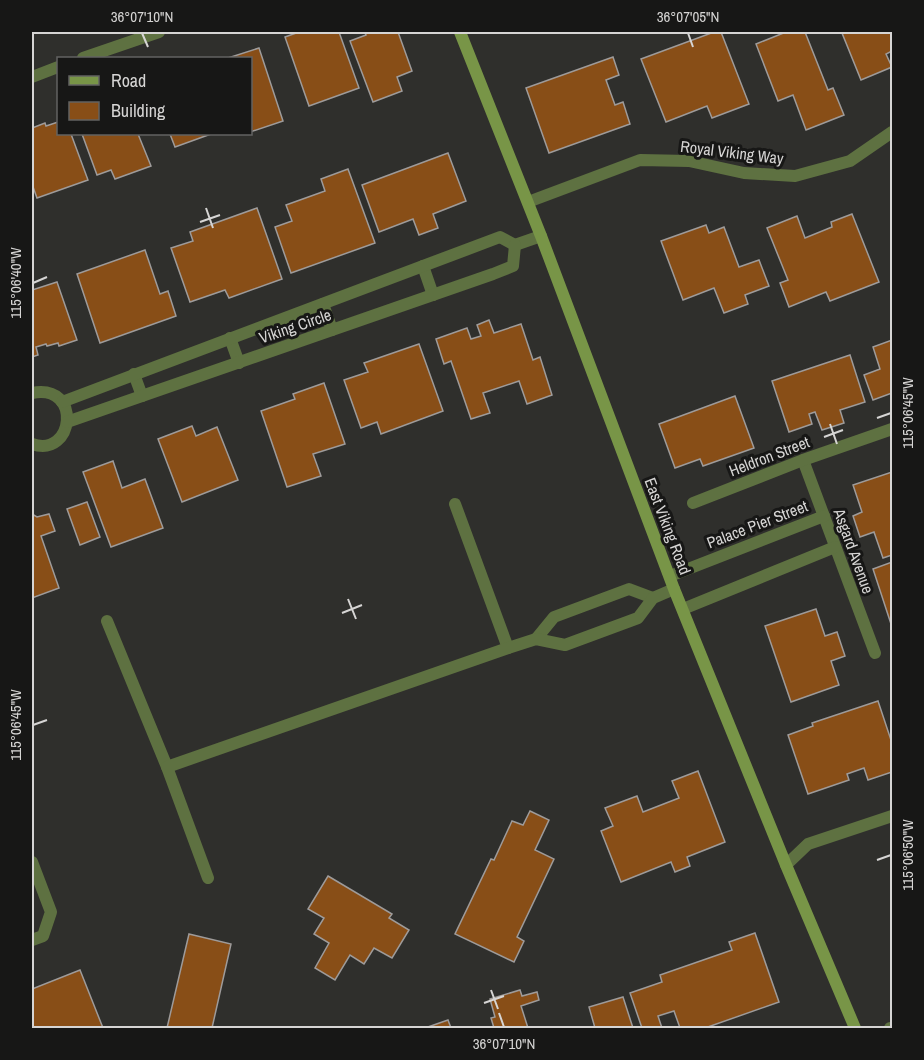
<svg xmlns="http://www.w3.org/2000/svg" width="924" height="1060" font-family="'Archivo Narrow',sans-serif">
	<style>
		.building { fill: #884e17; stroke: #9e9b9a; stroke-width: 1.5 }
		.lines { fill: none; stroke-linecap: round; stroke-linejoin: round }
		.lane { stroke: #5e7141; stroke-width: 12 }
		.street { stroke: #5e7141; stroke-width: 12 }
		.secondary { stroke: #789547; stroke-width: 12 }
		.ticks { fill: none; stroke: #d6d5d4; stroke-width: 2 }
		.labels { text-anchor: middle; stroke-width: 6; stroke-linejoin: round; paint-order: stroke }
		.street-label { font-size: 16px; fill: #d6d5d4; stroke: #171716 }
		.neatline { fill: none; stroke: #d6d5d4; stroke-width: 2 }
		.ticks-label { font-size: 15px; text-anchor: middle; fill: #d6d5d4 }
	</style>
	<rect width="100%" height="100%" fill="#2f2f2c"/>
	<g class="building">
		<path d="M299,32H339L359,88L309,106L285,37Z"/>
		<path d="M365,32H398L412,71L397,77L402,91L373,102L350,41L366,35Z"/>
		<path d="M714,32H721L749,104L712,118L707,106L666,122L641,59Z"/>
		<path d="M786,32H805L828,90L833,88L844,115L806,130L793,95L778,101L756,44Z"/>
		<path d="M848,32H892V51L886,54L892,67L861,80L842,33Z"/>
		<path d="M259,48L283,121L250,132V58H228Z"/>
		<path d="M613,57L619,75L606,80L615,105L623,102L630,124L549,153L526,88Z"/>
		<path d="M58,122V134H71L88,180L37,198L32,184V128L45,123L46,126Z"/>
		<path d="M82,134H138L151,166L115,179L111,170L97,175Z"/>
		<path d="M170,134H211L175,147Z"/>
		<path d="M448,153L466,201L433,214L438,228L419,235L413,219L379,232L362,185Z"/>
		<path d="M348,169L375,243L291,273L275,227L292,221L286,205L325,191L321,179Z"/>
		<path d="M257,208L282,279L229,298L225,290L190,302L171,248L193,241L190,232Z"/>
		<path d="M852,214L879,282L830,301L826,292L789,307L780,283L788,280L767,228L797,216L805,238L832,227L831,222Z"/>
		<path d="M706,225L709,233L724,227L739,267L759,260L769,286L745,295L748,304L724,313L714,288L683,300L661,241Z"/>
		<path d="M145,250L160,294L168,291L176,316L100,343L77,274Z"/>
		<path d="M57,282L77,340L59,346L58,343L47,346L46,344L36,347L38,355L32,357V290Z"/>
		<path d="M489,320L494,333L521,324L533,360L540,357L552,395L527,404L519,381L483,393L490,413L471,419L451,361L444,364L436,339L467,328L471,339L481,336L477,325Z"/>
		<path d="M892,340V393L873,400L864,375L880,369L873,347Z"/>
		<path d="M419,344L443,411L381,434L377,422L361,428L344,380L368,372L364,363Z"/>
		<path d="M850,355L865,402L840,410L844,423L822,430L815,412L809,414L812,424L789,432L772,381Z"/>
		<path d="M324,383L345,444L313,454L321,476L287,487L261,411L295,399L293,394Z"/>
		<path d="M735,396L754,448L703,466L700,459L675,468L659,424Z"/>
		<path d="M192,426L196,436L217,427L238,480L182,502L158,439Z"/>
		<path d="M113,461L122,488L145,479L163,528L111,547L83,472Z"/>
		<path d="M892,472V555L883,558L874,532L860,537L853,516L862,512L853,485Z"/>
		<path d="M87,502L100,537L80,545L67,509Z"/>
		<path d="M32,514L37,517L49,514L55,531L41,536L59,588L32,598Z"/>
		<path d="M892,562V627L873,569Z"/>
		<path d="M816,609L825,636L837,632L845,656L831,661L839,685L791,702L765,626Z"/>
		<path d="M878,701L892,743V772L868,780L864,768L847,774L849,780L808,794L788,735L813,726L812,723Z"/>
		<path d="M698,771L725,842L687,857L690,866L675,872L671,862L621,882L601,831L613,826L605,808L637,796L643,812L679,798L672,781Z"/>
		<path d="M530,811L549,820L535,850L554,859L517,937L524,941L514,962L455,934L491,859L494,860L512,821L523,825Z"/>
		<path d="M328,876L392,914L389,918L409,930L392,958L374,948L364,964L350,955L335,980L315,968L329,943L314,934L324,918L308,909Z"/>
		<path d="M755,933L779,1002L705,1028H680L674,1011L658,1016L662,1028H642L630,993L662,982L660,975L732,950L729,942Z"/>
		<path d="M189,934L231,944L212,1028H167Z"/>
		<path d="M80,970L103,1028H32V989Z"/>
		<path d="M520,990L522,996L537,992L539,1000L521,1006L528,1028H494L491,1018L495,1017L490,999Z"/>
		<path d="M623,997L633,1028H595L589,1007Z"/>
		<path d="M448,1020L451,1028H425Z"/>
	</g>
	<g class="lines">
		<g class="lane">
			<path d="M423,266L433,295"/>
			<path d="M323,304L332,330"/>
			<path d="M230,338L239,363"/>
			<path d="M134,374L142,396"/>
			<path d="M455,504L508,648"/>
			<path d="M107,621L167,767"/>
			<path d="M536,639L554,617L629,589L653,598"/>
			<path d="M208,878L167,767L508,648L536,639L565,645L638,618L653,598L674,589"/>
		</g>
		<g class="street">
			<path d="M83,58L159,32"/>
			<path d="M32,77L58,67"/>
			<path d="M528,202L640,160L689,161L744,173L795,176L850,161L892,132"/>
			<path d="M515,245L541,236"/>
			<path d="M32,393C83,383 74,459 32,444"/>
			<path d="M62,402L500,237L515,245"/>
			<path d="M67,422L493,274L513,266L515,245"/>
			<path d="M803,460L875,653"/>
			<path d="M693,503L803,460L892,429"/>
			<path d="M670,576L824,516"/>
			<path d="M683,609L835,547"/>
			<path d="M32,862L51,912L43,936L32,940"/>
			<path d="M786,865L808,844L892,816"/>
			<path d="M890,1028H892"/>
		</g>
		<path class="secondary" d="M460,32L541,236L674,589L786,865L855,1028"/>
	</g>
	<path class="ticks" d="M142,33L148,47M688,33L693,47M206,208L213,228M200,222L220,215M33,283L47,277M877,418L891,413M830,424L837,444M824,437L843,430M348,599L356,619M342,613L362,605M33,725L47,720M877,860L891,855M491,990L498,1009M484,1003L504,996M499,1013L504,1027"/>
	<g class="labels">
		<g class="street-label">
			<text transform="translate(732 152) rotate(7)" y="6">Royal Viking Way</text>
			<text transform="translate(295 326) rotate(-19)" y="6">Viking Circle</text>
			<text transform="translate(769 456) rotate(-21)" y="6">Heldron Street</text>
			<text transform="translate(757 524) rotate(-21)" y="6">Palace Pier Street</text>
			<text transform="translate(668 526) rotate(69)" y="6">East Viking Road</text>
			<text transform="translate(854 551) rotate(70)" y="6">Asgard Avenue</text>
		</g>
	</g>
	<rect width="924" height="1060" fill="none" stroke="#171716" stroke-width="66"/>
	<rect x="57" y="57" width="195" height="78" fill="#171716" stroke="#636362" stroke-width="1.5"/>
	<rect x="69" y="76" width="30" height="9" fill="#789547" stroke="#636362" stroke-width="1.5"/>
	<text x="111" y="87" font-size="18" fill="#d6d5d4">Road</text>
	<rect x="69" y="102" width="30" height="18" fill="#884e17" stroke="#636362" stroke-width="1.5"/>
	<text x="111" y="117" font-size="18" fill="#d6d5d4">Building</text>
	<rect x="33" y="33" width="858" height="994" class="neatline"/>
	<g class="ticks-label">
		<text x="142" y="22">36°07'10"N</text>
		<text x="688" y="22">36°07'05"N</text>
		<text transform="translate(16 283) rotate(-90)" y="5">115°06'40"W</text>
		<text transform="translate(908 413) rotate(-90)" y="5">115°06'45"W</text>
		<text transform="translate(16 725) rotate(-90)" y="5">115°06'45"W</text>
		<text transform="translate(908 855) rotate(-90)" y="5">115°06'50"W</text>
		<text x="504" y="1049">36°07'10"N</text>
	</g>
</svg>
